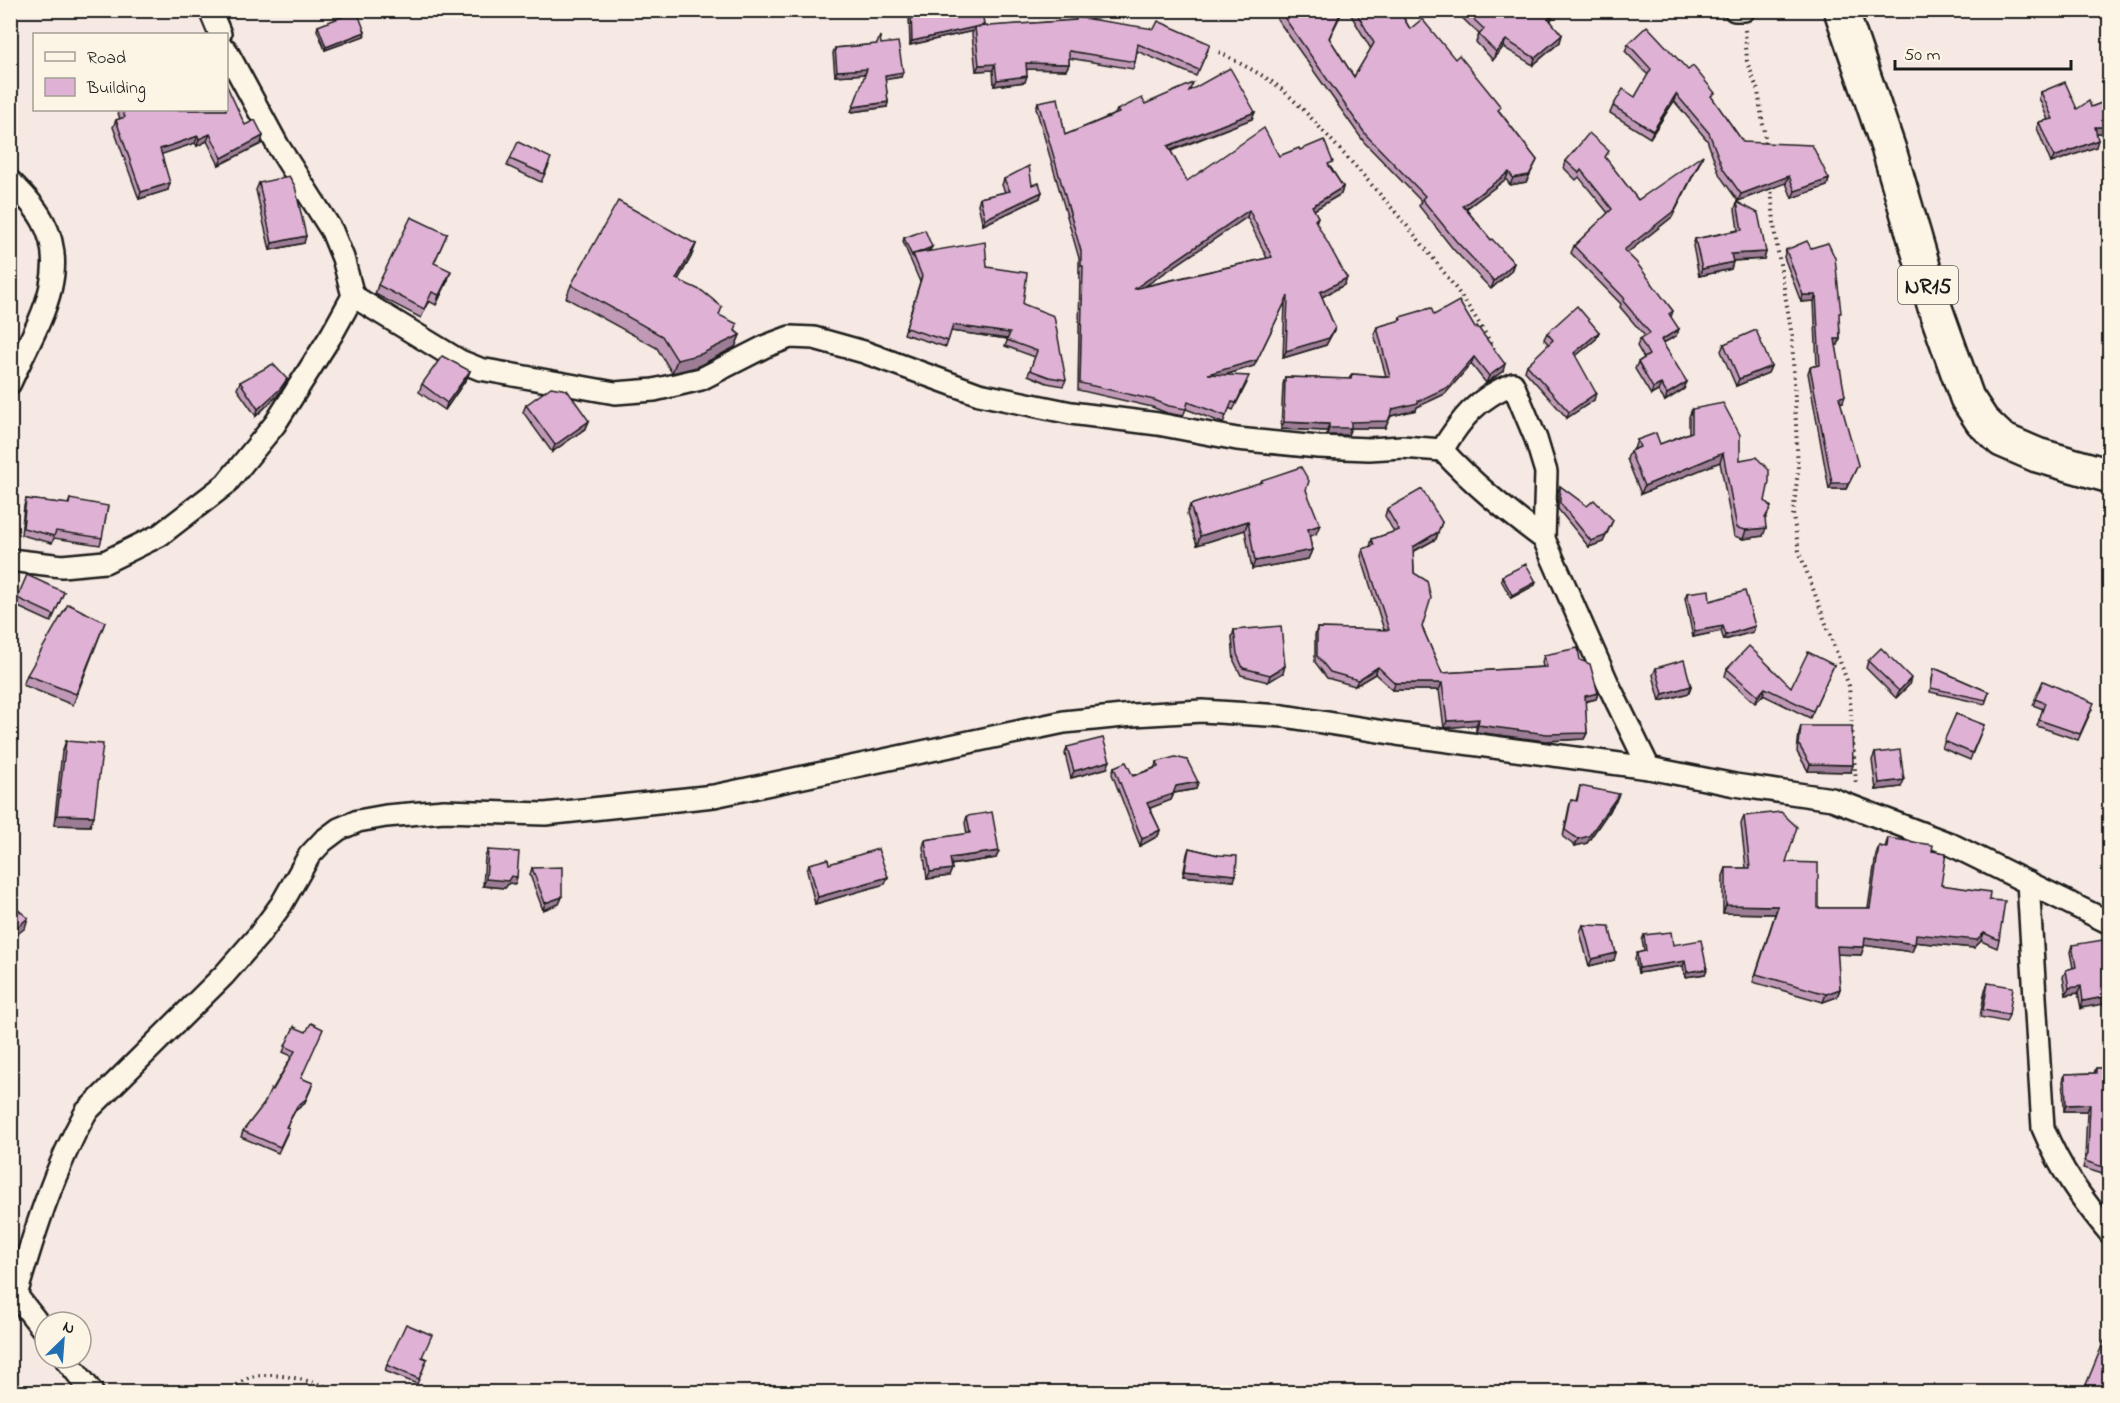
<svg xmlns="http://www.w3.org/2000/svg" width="2120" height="1403" font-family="'Indie Flower',sans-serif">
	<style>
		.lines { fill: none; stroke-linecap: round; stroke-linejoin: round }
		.street-casing { stroke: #1c1c1c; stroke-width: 26 }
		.highway-casing { stroke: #1c1c1c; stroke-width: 38 }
		.path { stroke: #1c1c1c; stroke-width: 4; stroke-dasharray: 1.5 4.5; stroke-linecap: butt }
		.street { stroke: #fcf5e5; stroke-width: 21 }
		.highway { stroke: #fcf5e5; stroke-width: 33 }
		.wall { fill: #c099b7; stroke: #1c1c1c; stroke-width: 1.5; fill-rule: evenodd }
		.shaded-wall { fill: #9c7d95; stroke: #1c1c1c; stroke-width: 1.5 }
		.building { fill: #dfb2d5; stroke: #1c1c1c; stroke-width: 1.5; fill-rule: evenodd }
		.labels { text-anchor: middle; stroke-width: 4.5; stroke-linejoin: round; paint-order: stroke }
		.shield { fill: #fcf5e5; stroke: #5f5d58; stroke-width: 1.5 }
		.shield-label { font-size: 22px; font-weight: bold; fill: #1c1c1c }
	</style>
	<rect width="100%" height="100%" fill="#f6e8e2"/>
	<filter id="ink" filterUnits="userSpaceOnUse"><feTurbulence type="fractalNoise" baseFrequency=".0167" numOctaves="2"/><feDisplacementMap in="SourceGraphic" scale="12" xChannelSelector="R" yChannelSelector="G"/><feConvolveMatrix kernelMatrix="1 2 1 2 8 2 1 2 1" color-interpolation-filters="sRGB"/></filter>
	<g filter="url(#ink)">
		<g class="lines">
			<g class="street-casing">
				<g id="street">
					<path d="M210,10L220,34"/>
					<path d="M1735,10H1744"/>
					<path d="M10,181C22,193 35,206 43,221C73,276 32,333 10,383"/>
					<path d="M353,296L460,361L480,369L615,393L654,390L701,379L766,346L790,337L814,338L864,352L979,394L1071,413L1158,424L1237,439L1318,447L1369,449L1402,447L1442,450C1473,484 1507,511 1544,539"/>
					<path d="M1442,450C1461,419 1477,398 1513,384L1536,439L1546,472L1544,539L1608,684L1649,768"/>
					<path d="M10,560L62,566L105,562L160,535L226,484L275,424L332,334L353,296L343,258L332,231L278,146L226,50"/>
					<path d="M2028,882L2043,1128C2061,1171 2081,1198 2110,1233"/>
					<path d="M16,1295L45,1332"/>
					<path d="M10,1301L16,1295C34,1233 54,1169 86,1112L224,975L259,935L281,905L309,856L323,841L339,829L358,821L386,816L444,811L545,814L714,796L1064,722L1133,715L1202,711L1284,716L1397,734L1649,768L1735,785L1832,799L1950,844L2110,923"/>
					<path d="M65,1358L92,1392"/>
				</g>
			</g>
			<g class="highway-casing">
				<path id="highway" d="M1841,10L1889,150L1936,311L1967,398L1982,421L2002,440L2037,455L2110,476"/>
			</g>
			<g class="path">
				<path d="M1745,30L1747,61L1758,91L1766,145"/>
				<path d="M1219,52C1238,63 1261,73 1279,87C1303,107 1324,133 1346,156C1397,213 1458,282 1494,349"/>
				<path d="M1771,186L1775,234L1792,336L1798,470L1793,516L1799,551L1849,686L1856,784"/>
				<path d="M227,1392C234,1388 243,1379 251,1377C276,1370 318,1383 342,1392"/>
			</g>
			<use href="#street" class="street"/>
			<use href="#highway" class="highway"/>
		</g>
		<g class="wall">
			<path d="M910,10H982L983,27L1075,20L1076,17L1208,50L1196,76L1137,51L1135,62L1133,69L1069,58V64L1066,70L1027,69L1025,82L994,86L993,70L976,71L972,34L973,31L910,45L909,16Z"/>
			<path d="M1276,10H1343L1329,38L1354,77L1371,49L1348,10H1399L1410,29L1500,112L1537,160L1526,182L1510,185L1506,179L1466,209L1491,240L1514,263L1511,271L1491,289L1453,249L1419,206L1421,201L1364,142L1275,16Z"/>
			<path d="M1454,10H1510L1513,13L1554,12L1551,21L1560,42L1533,65L1503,47L1493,60L1476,42L1479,34Z"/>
			<path d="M318,26L364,36L325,50L317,30Z"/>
			<path d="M881,44L901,77L885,79L888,102L887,107L851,112L866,74L835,76L833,53L835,48Z"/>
			<path d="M1628,44L1713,99L1743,142L1829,179L1827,186L1792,198L1786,183L1738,201L1720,176L1707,140L1674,101L1650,138L1610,113L1613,106L1635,97L1648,75L1625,51Z"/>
			<path d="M1190,90L1255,112L1252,119L1171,151L1187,181L1300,150L1331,168L1343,187L1341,194L1314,210L1318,217L1316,223L1344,285L1322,297L1335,328L1332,334L1326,345L1283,358L1285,302L1254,366L1225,375L1247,383L1233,410L1229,408L1223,423L1186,409L1183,416L1167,413L1152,407L1078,390L1080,272L1079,273V258L1036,108L1038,102L1065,135L1115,114L1117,110L1145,104ZM1247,217L1267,258L1145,286Z"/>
			<path d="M2041,92L2077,109L2091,107L2109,100V133H2097L2096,147L2051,163L2037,128L2039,122L2048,120L2039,98Z"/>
			<path d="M117,110H226L245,125L261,144L219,165L207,141L197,146L195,143L161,154L168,190L139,199L113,127L116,120L120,119Z"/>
			<path d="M510,159L549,165L541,182L507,166Z"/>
			<path d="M1606,159L1638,200L1700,162L1672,217L1627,253L1673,311L1671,317L1676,336L1663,343L1684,389L1665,401L1658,391L1651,395L1635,369L1638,362L1644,358L1637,346L1640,339L1645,336L1620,307L1621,304L1571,253L1574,246L1608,213L1579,177L1576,180L1564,168L1566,161Z"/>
			<path d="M1004,179L1032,185L1040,198L983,225L978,204L980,198L1005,192L1002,185Z"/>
			<path d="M259,183L304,243L270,250L256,190Z"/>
			<path d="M1737,202L1766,252L1764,259L1733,261L1731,269L1699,276L1693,246L1695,239L1738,230L1735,209Z"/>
			<path d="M447,234L434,263L448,280L436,305L429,301L421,318L375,294L378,285Z"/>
			<path d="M904,238L930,250L926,252L987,267L1023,304L1066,380L1063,386L1047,383L1028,375L1035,357L1005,346L1008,339L951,331L946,347L904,334L920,282L903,242Z"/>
			<path d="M696,244L691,257L678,280L719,315L740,335L735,347L697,367L672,373L657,348L566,298L571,285Z"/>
			<path d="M1786,250L1839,318L1840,339L1838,345H1836L1843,402H1840L1855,471L1846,489H1829L1808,373L1810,367L1817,365L1814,301L1801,302L1784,257Z"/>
			<path d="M1434,315L1475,328L1503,371L1486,383L1471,364L1445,394L1417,407L1416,410L1391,416L1385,428H1351L1348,435H1327V431L1281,429L1283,384L1285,377L1349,379L1352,374L1386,376L1374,334L1377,327L1399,321L1400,317Z"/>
			<path d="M1599,332L1596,339L1575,356L1594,400L1567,418L1525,371L1527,365L1549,345L1544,339L1547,333Z"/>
			<path d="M1724,344L1771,366L1768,373L1736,386L1721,351Z"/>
			<path d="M470,371L467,378L445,410L419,392L422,384Z"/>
			<path d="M287,379L284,386L277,396L256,416L237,389L240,382Z"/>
			<path d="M526,405L589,421L586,428L552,452L523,412Z"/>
			<path d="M1692,409L1740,460L1765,501L1771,507L1765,520L1763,536L1743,539L1734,536L1720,462L1641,494L1627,459L1630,451L1634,449L1637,440L1660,444L1689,433V417Z"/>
			<path d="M1262,480L1306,490L1316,534L1309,536L1312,550L1308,559L1252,569L1245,530L1197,545L1187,514L1190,505L1260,483Z"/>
			<path d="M1560,486L1587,506L1613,520L1603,542L1589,547L1558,509V492Z"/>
			<path d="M26,499L68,504L70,499L102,538L100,545L54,538L52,543L21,535L24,506Z"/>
			<path d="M1387,509L1442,522L1436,539L1413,552L1414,573L1422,627L1442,673L1543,667L1542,662L1544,655L1580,660L1598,693L1596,699L1585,702L1587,733L1584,739L1545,741L1476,732V725L1444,728L1439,690H1393L1375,674L1355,686L1327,678L1315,662V635L1317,628L1384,630L1361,556L1363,549L1370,547L1372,539L1394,532L1385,516Z"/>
			<path d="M1502,576L1536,582L1535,585L1511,598L1501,580Z"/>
			<path d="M64,592L51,622L14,605L17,598Z"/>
			<path d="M1687,593L1710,601L1755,626L1753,632L1724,640L1721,631L1693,637L1685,598Z"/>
			<path d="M105,622L73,705L23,685L27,675Z"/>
			<path d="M1234,630L1283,673L1268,682L1241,675L1234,661L1232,637Z"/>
			<path d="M1868,661L1909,685L1896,698L1866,668Z"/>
			<path d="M1834,665L1810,718L1763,695L1755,703L1725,676L1727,669L1791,687Z"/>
			<path d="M1656,668L1691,686L1689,693L1660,701L1653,675Z"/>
			<path d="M1934,668L1989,692L1985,704L1930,692Z"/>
			<path d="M2043,681L2092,709L2078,740L2037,726L2043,709L2033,705Z"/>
			<path d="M1956,714L1984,725L1970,760L1942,748Z"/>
			<path d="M1801,726L1851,772L1808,771L1797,752L1799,733Z"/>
			<path d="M66,741L90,826L54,825L62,752Z"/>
			<path d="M1067,747L1107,768L1071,778L1065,754Z"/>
			<path d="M1875,753L1901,787L1876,790L1872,760Z"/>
			<path d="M1157,762L1198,782L1196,789L1174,793L1171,800L1150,808L1160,830L1158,836L1140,846L1112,774L1114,767L1133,776L1154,768Z"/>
			<path d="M1580,786L1616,801L1587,843L1575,846L1563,837L1569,807L1571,800L1576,801Z"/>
			<path d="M2109,788V800L2106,799Z"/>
			<path d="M967,816L999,851L996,858L951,865L952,869L949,876L927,879L923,847L925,840L967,834L965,823Z"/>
			<path d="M1744,816L1786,862L1818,908H1868L1876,854L1879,846L1885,847L1888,838L1932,851L1941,885L1989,900L1999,940L1997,948L1981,941L1974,948L1915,942L1912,952L1864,945L1861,955L1837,954L1840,989L1837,997L1823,1002L1753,982L1775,914L1723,913V876L1726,868H1746L1741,824Z"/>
			<path d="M1189,848L1218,855L1234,881L1183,876L1187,854Z"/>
			<path d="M488,850L515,884L509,883L505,888L483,886L485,857Z"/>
			<path d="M809,864H829L888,877L885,884L815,904L807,871Z"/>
			<path d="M532,868L562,897L559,904L543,910L530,875Z"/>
			<path d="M1583,925L1614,960L1589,966L1580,932Z"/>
			<path d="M1644,935L1673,945L1707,969L1705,974L1685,977L1683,966L1638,973L1635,958L1637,953L1644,951L1642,940Z"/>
			<path d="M2109,942L2081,1008L2078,993L2066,995L2063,977L2066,970L2073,968L2070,952L2072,945Z"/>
			<path d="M1988,983L2009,1015L2006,1022L1980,1017L1985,990Z"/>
			<path d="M294,1027L301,1078L311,1089L304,1104L295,1111L286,1127L287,1134L278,1153L241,1137L243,1131L264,1104L292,1056L283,1052Z"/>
			<path d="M2096,1068H2109V1176L2083,1168L2085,1160L2087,1111H2064L2063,1081L2065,1074L2094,1073Z"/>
			<path d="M422,1357L427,1359L417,1384L385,1371L387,1365Z"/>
		</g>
		<g class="shaded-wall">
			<path d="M1342,10H1343L1326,45L1329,38Z"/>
			<path d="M984,25L982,29L975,27L973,31L910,45L912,41Z"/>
			<path d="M365,32L364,36L325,50L326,47Z"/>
			<path d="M1562,35L1560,42L1533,65L1535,58Z"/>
			<path d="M1506,40L1503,47L1493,60L1496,52Z"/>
			<path d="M1026,63L1069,64L1066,70L1023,69Z"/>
			<path d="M995,64L993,70L976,71L979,65Z"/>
			<path d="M867,69L866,74L835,76L837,71Z"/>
			<path d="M903,72L901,77L883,80L885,75Z"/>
			<path d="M1027,76L1025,82L994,86L997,80Z"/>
			<path d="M1676,94L1674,101L1650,138L1653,131Z"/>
			<path d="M888,102L887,107L851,112L853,107Z"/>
			<path d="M1255,112L1252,119L1166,152L1168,146Z"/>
			<path d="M2095,127H2109V133H2093Z"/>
			<path d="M210,134L207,141L197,146L199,139Z"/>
			<path d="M198,136L195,143L157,156L160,149Z"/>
			<path d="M263,136L261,144L219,165L222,158Z"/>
			<path d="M2098,140L2096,147L2051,163L2054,157Z"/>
			<path d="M1703,155L1700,162L1672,217L1622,257L1624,250Z"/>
			<path d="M1537,160L1526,182L1510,185L1513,178Z"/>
			<path d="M1509,172L1506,179L1460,213L1463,206Z"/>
			<path d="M1789,176L1786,183L1738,201L1741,194Z"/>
			<path d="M1829,179L1827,186L1792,198L1795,191Z"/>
			<path d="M170,183L168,190L139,199L141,192Z"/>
			<path d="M1343,187L1341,194L1309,213L1312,206Z"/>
			<path d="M1042,192L1040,198L983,225L985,219Z"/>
			<path d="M1249,210L1247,217L1132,295L1134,289Z"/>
			<path d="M306,236L304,243L270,250L272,243Z"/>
			<path d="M696,244L691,257L671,292L676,279Z"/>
			<path d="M932,247L930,250L914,258L913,255Z"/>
			<path d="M1766,252L1764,259L1729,261L1731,254Z"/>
			<path d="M1733,262L1731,269L1699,276L1702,269Z"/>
			<path d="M1514,263L1511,271L1491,289L1494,281Z"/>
			<path d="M451,271L448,280L436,305L439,295Z"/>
			<path d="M1347,278L1344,285L1318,299L1320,292Z"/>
			<path d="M1803,295H1816L1814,301L1801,302Z"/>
			<path d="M1288,296L1254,366L1205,381L1208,374Z"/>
			<path d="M953,325L1010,333L1008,339L950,331Z"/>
			<path d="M1335,328L1332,334L1326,345L1283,358L1286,351Z"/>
			<path d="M1679,329L1676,336L1658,346L1661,340Z"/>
			<path d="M1599,332L1596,339L1571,360L1574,353Z"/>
			<path d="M740,335L735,347L697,367L672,373L677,360Z"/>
			<path d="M1835,339H1840L1838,345L1832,346Z"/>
			<path d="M1474,357L1471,364L1445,394L1417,407L1416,410L1391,416L1385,428H1350L1348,435H1327L1329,428L1418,401Z"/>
			<path d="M1505,364L1503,371L1486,383L1489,376Z"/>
			<path d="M1771,366L1768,373L1736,386L1739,379Z"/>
			<path d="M470,371L467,378L445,410L447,403Z"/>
			<path d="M287,379L284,386L277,396L256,416L258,409Z"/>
			<path d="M1687,382L1684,389L1665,401L1667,394Z"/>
			<path d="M1661,384L1658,391L1651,395L1653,388Z"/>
			<path d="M1596,393L1594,400L1567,418L1569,412Z"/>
			<path d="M1845,396L1843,402L1836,403L1839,397Z"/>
			<path d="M589,421L586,428L552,452L555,445Z"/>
			<path d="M1284,422L1329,424L1327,431L1281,429Z"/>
			<path d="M1723,453L1720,462L1641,494L1644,486Z"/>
			<path d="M1858,465L1846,489H1829L1832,483Z"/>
			<path d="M1613,520L1603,542L1589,547L1591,541Z"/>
			<path d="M1248,521L1245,530L1197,545L1200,536Z"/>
			<path d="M1320,525L1316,534L1305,538L1308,529Z"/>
			<path d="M1766,528L1763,536L1743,539L1746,530Z"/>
			<path d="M1438,532L1436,539L1410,553L1413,547Z"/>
			<path d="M1312,550L1308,559L1252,569L1255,561Z"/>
			<path d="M1536,582L1535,585L1511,598L1512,595Z"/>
			<path d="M1723,626L1721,631L1693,637L1695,631Z"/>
			<path d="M1755,626L1753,632L1724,640L1726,635Z"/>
			<path d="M1285,666L1283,673L1268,682L1270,675Z"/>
			<path d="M1378,667L1375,674L1355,686L1358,680Z"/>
			<path d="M1911,678L1909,685L1896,698L1899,691Z"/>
			<path d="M1395,683H1442L1439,690H1393Z"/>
			<path d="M1691,686L1689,693L1660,701L1663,694Z"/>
			<path d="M1765,688L1763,695L1755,703L1758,696Z"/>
			<path d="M1598,693L1596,699L1582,702L1585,696Z"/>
			<path d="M1479,719L1476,725L1444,728L1447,721Z"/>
			<path d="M1478,725L1587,733L1584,739L1545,741L1476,732Z"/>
			<path d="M1110,761L1107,768L1071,778L1074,771Z"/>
			<path d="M1810,764L1853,765L1851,772L1808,771Z"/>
			<path d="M1904,780L1901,787L1876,790L1879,783Z"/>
			<path d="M1198,782L1196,789L1174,793L1171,800L1145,810L1147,803L1176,786Z"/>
			<path d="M1619,794L1616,801L1587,843L1575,846L1578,839Z"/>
			<path d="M57,815L94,816L90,826L54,825Z"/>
			<path d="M1160,830L1158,836L1140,846L1142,839Z"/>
			<path d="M999,851L996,858L948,865L950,858Z"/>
			<path d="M952,869L949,876L927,879L930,872Z"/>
			<path d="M1185,870L1236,875L1234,881L1183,876Z"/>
			<path d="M511,876L517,877L515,884L509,883L505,888L483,886L486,879Z"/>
			<path d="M888,877L885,884L815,904L818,897Z"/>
			<path d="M562,897L559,904L543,910L545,903Z"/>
			<path d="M1726,905L1778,906L1775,914L1723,913Z"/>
			<path d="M28,918L25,928L10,940V933Z"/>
			<path d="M1984,933L1981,941L1974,948L1913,942L1916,934Z"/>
			<path d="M1865,937L1915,944L1912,952L1862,945Z"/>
			<path d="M1837,946L1864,947L1861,955L1834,954Z"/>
			<path d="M1616,953L1614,960L1589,966L1592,959Z"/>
			<path d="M1685,961L1683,966L1638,973L1639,968Z"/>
			<path d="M1707,969L1705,974L1685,977L1687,972Z"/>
			<path d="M2081,986L2078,993L2066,995L2069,988Z"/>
			<path d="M1840,989L1837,997L1823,1002L1826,994Z"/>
			<path d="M2109,996V1003L2081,1008L2083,1001Z"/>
			<path d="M313,1083L304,1104L295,1111L284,1132L297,1106Z"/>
			<path d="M2090,1104L2087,1111H2064L2066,1105Z"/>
		</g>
		<g class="building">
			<path d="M913,10H982L984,25L912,41L911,11H913Z"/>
			<path d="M1279,10H1342L1329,38L1354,77L1374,43L1355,10H1399L1410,29L1422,19L1455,59L1459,55L1501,107L1498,110L1537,160L1529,175L1513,178L1509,172L1463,206L1491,240L1492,239L1514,263L1494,281L1456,241L1422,199L1425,196L1366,135Z"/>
			<path d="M1464,10H1510L1513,13L1515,10H1552L1554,12L1549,19L1562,35L1535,58L1506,40L1496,52L1479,35L1484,29Z"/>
			<path d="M357,11L365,32L326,47L318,26Z"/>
			<path d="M1076,17L1154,29L1158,21L1210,44L1199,70L1138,44L1135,62L1069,51V64L1026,63L1027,76L997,80L995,64L979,65L975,27L1076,20Z"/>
			<path d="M1647,26L1688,70L1693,66L1715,93L1711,96L1743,142L1812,145L1829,179L1795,191L1789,176L1741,194L1723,169L1709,133L1676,94L1653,131L1613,106L1623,89L1635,97L1651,69L1628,44Z"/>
			<path d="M880,36L881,44L898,42L903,72L885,75L888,102L853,107L867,69L837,71L835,48L877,44Z"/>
			<path d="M1230,68L1255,112L1168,146L1187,181L1264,128L1279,156L1299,148L1300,150L1324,140L1333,162L1328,164L1343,187L1312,206L1318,217L1315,220L1347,278L1320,292L1335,328L1329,338L1286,351L1288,296L1257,360L1208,374L1249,376L1236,403L1232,402L1226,416L1188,402L1186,409L1169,406L1154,400L1080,383L1083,266H1081V251L1038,102L1058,98L1065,135L1119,113L1117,110L1142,98L1145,104L1193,83L1189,91ZM1249,210L1272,257L1134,289Z"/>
			<path d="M2065,82L2077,109L2089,101L2091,107L2109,100V127H2095L2098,140L2054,157L2039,122L2053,119L2041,92Z"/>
			<path d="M226,84L245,125L255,120L263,136L222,158L210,134L199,139L198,136L160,149L170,183L141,192L116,120L125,117L122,110H226Z"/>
			<path d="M1589,133L1609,151L1605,157L1638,200L1703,155L1675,210L1624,250L1636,262L1673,311L1669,314L1679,329L1661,340L1687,382L1667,394L1661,384L1653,388L1638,362L1649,355L1640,339L1650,333L1623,301L1625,299L1574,246L1612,209L1581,170L1579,173L1566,161Z"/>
			<path d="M518,142L551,158L544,174L510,159Z"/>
			<path d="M1029,166L1032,185L1039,183L1042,192L985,219L980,198L1010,191L1004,179Z"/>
			<path d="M289,176L295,186L306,236L272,243L259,183Z"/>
			<path d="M618,201L696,244L676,279L702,291L722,307L719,315L737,324L735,331L740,335L701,354L677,360L662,336L571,285Z"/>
			<path d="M1737,202L1758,213L1766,252L1731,254L1733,262L1702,269L1695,239L1742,230Z"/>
			<path d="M411,217L447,234L434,263L451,271L439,295L432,292L424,309L378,285Z"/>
			<path d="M925,230L932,247L917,253L913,254L912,256L904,238Z"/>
			<path d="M1807,241L1811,248L1828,243L1835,258L1841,313H1839L1840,339H1835L1845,396L1839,397L1858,465L1849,483H1832L1810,367L1820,365L1816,295H1803L1786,250Z"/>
			<path d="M985,242L987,267L1027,273L1023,304L1054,316L1066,380L1049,377L1030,370L1037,351L1007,340L1010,333L953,325L948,341L906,328L922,276L913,254Z"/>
			<path d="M1459,301L1475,328L1477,326L1505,364L1489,376L1474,357L1448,387L1418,401V403L1393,409L1388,421L1351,422V428H1329V424L1284,422L1285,377L1351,379L1352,374L1390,377L1377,327L1401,320L1400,317L1431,308L1434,315Z"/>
			<path d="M1577,306L1599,332L1574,353L1596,393L1569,412L1527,365L1553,340L1547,333Z"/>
			<path d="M1756,330L1771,366L1739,379L1724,344Z"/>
			<path d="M442,356L470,371L447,403L422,384Z"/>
			<path d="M273,364L287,379L280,389L258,409L240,382Z"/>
			<path d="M551,387L567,390L589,421L555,445L526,405Z"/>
			<path d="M1723,403L1740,435V460L1756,457L1769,470V482L1765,501L1771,507L1765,518L1766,528L1746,530L1737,528L1723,453L1644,486L1630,451L1640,447L1637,440L1656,433L1660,444L1692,432V409Z"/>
			<path d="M1301,467L1309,481L1306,490L1320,525L1308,529L1312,550L1255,561L1248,521L1200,536L1190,505L1262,482V480Z"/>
			<path d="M1560,486L1587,506L1594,500L1613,520L1605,536L1591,541L1560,503Z"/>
			<path d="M1422,489L1442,522L1438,532L1413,547L1414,573L1427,581L1431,598L1422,627L1442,673L1547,667L1544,655L1578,648L1580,660L1590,664L1598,693L1585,696L1587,733L1547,734L1478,725L1479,719L1447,721L1442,683H1395L1378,667L1358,680L1330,672L1317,656V628L1389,630L1363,549L1374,545L1372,539L1399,530L1387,509Z"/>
			<path d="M26,499L69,504L70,499L108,506L102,538L56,531L54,536L23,528Z"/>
			<path d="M1526,564L1536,582L1512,595L1502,576Z"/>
			<path d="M27,575L64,592L54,615L17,598Z"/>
			<path d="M1709,590L1710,601L1745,591L1755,626L1726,635L1723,626L1695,631L1687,593Z"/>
			<path d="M68,604L105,622L76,694L27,675Z"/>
			<path d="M1281,626L1285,666L1270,675L1243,668L1237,654L1234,630Z"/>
			<path d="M1749,646L1791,687L1808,652L1834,665L1813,711L1765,688L1758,696L1727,669Z"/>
			<path d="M1881,648L1911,678L1899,691L1868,661Z"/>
			<path d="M1684,660L1691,686L1663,694L1656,668Z"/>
			<path d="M1934,668L1989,692L1986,700L1931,688Z"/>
			<path d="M2043,681L2094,703L2080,734L2039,720L2045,703L2035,699Z"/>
			<path d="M1956,714L1984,725L1972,753L1944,741Z"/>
			<path d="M1801,726H1852L1853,765L1810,764L1799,745Z"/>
			<path d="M1103,738L1110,761L1074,771L1067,747Z"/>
			<path d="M66,741L103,744L94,816L57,815Z"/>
			<path d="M1900,750L1904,780L1879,783L1875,753Z"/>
			<path d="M1175,757L1187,760L1198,782L1176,786L1173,794L1147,803L1160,830L1142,839L1114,767L1126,762L1133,776L1158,767L1157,762Z"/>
			<path d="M1580,786L1619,794L1589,836L1578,839L1565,830L1571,800L1577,801Z"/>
			<path d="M992,812L999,851L950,858L952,869L930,872L925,840L970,833L967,816Z"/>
			<path d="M1781,812L1797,827L1786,862L1818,863V908H1870L1879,846L1887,848L1888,838L1933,845L1932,851L1946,853L1941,885L1990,892L1989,900L2005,901L1999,940L1984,933L1977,940L1916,934L1915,944L1865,937L1864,947L1837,946L1840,989L1826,994L1756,974L1778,906L1726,905V868H1750L1744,816Z"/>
			<path d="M1189,848L1218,855L1237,856L1236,875L1185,870Z"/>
			<path d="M878,849L888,877L818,897L809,864L828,859L829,864Z"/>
			<path d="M488,850L519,852L517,877L511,876L508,881L486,879Z"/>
			<path d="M562,867V897L545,903L532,868Z"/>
			<path d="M10,903L28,918L10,933Z"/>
			<path d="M1583,925L1609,926L1616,953L1592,959Z"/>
			<path d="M1671,932L1673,945L1701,940L1707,969L1687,972L1685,961L1639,968L1637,953L1646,951L1644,935Z"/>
			<path d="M2103,940L2109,942V996L2083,1001L2081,986L2069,988L2066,970L2076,967L2072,945Z"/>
			<path d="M1988,983L2013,987L2009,1015L1983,1010Z"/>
			<path d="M311,1023L323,1029L301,1078L313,1083L306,1099L297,1106L286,1127L289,1128L280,1147L243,1131L264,1104L271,1089L273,1090L295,1051L285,1046L294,1027L306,1032Z"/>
			<path d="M2096,1068H2109V1169L2085,1161L2088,1153L2090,1104L2066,1105L2065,1074L2096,1073Z"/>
			<path d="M406,1324L432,1335L422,1357L427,1359L419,1379L387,1365Z"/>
			<path d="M2104,1341L2109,1343V1392H2083Z"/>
		</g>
	</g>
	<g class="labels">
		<rect class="shield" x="1898" y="266" width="60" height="38" rx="4.5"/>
		<g class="shield-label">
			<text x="1928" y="293">NR15</text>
		</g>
	</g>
	<rect width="2120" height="1403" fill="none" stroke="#fcf5e5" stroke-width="36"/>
	<rect x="18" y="18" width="2084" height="1367" fill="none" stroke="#1c1c1c" stroke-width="2" filter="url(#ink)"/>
	<rect x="33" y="33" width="195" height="78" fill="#fcf5e5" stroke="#a29e95" stroke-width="1.5"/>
	<rect x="45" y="52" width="30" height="9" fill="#fcf5e5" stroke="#a29e95" stroke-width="1.5"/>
	<text x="87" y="63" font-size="18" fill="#1c1c1c">Road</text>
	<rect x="45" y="78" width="30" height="18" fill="#dfb2d5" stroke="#a29e95" stroke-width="1.5"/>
	<text x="87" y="93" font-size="18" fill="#1c1c1c">Building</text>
	<g transform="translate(63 1340) rotate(25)"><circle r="28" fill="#fcf5e5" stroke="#a29e95" stroke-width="1.5"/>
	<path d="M0-4.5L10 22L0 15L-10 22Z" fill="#1f6fb2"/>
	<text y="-9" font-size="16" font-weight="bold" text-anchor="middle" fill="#1c1c1c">N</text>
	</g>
	<path d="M1895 60v9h176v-9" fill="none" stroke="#1c1c1c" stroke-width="3"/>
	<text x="1904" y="60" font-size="18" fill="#1c1c1c" stroke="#fcf5e5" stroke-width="4.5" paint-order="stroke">50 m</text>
</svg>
